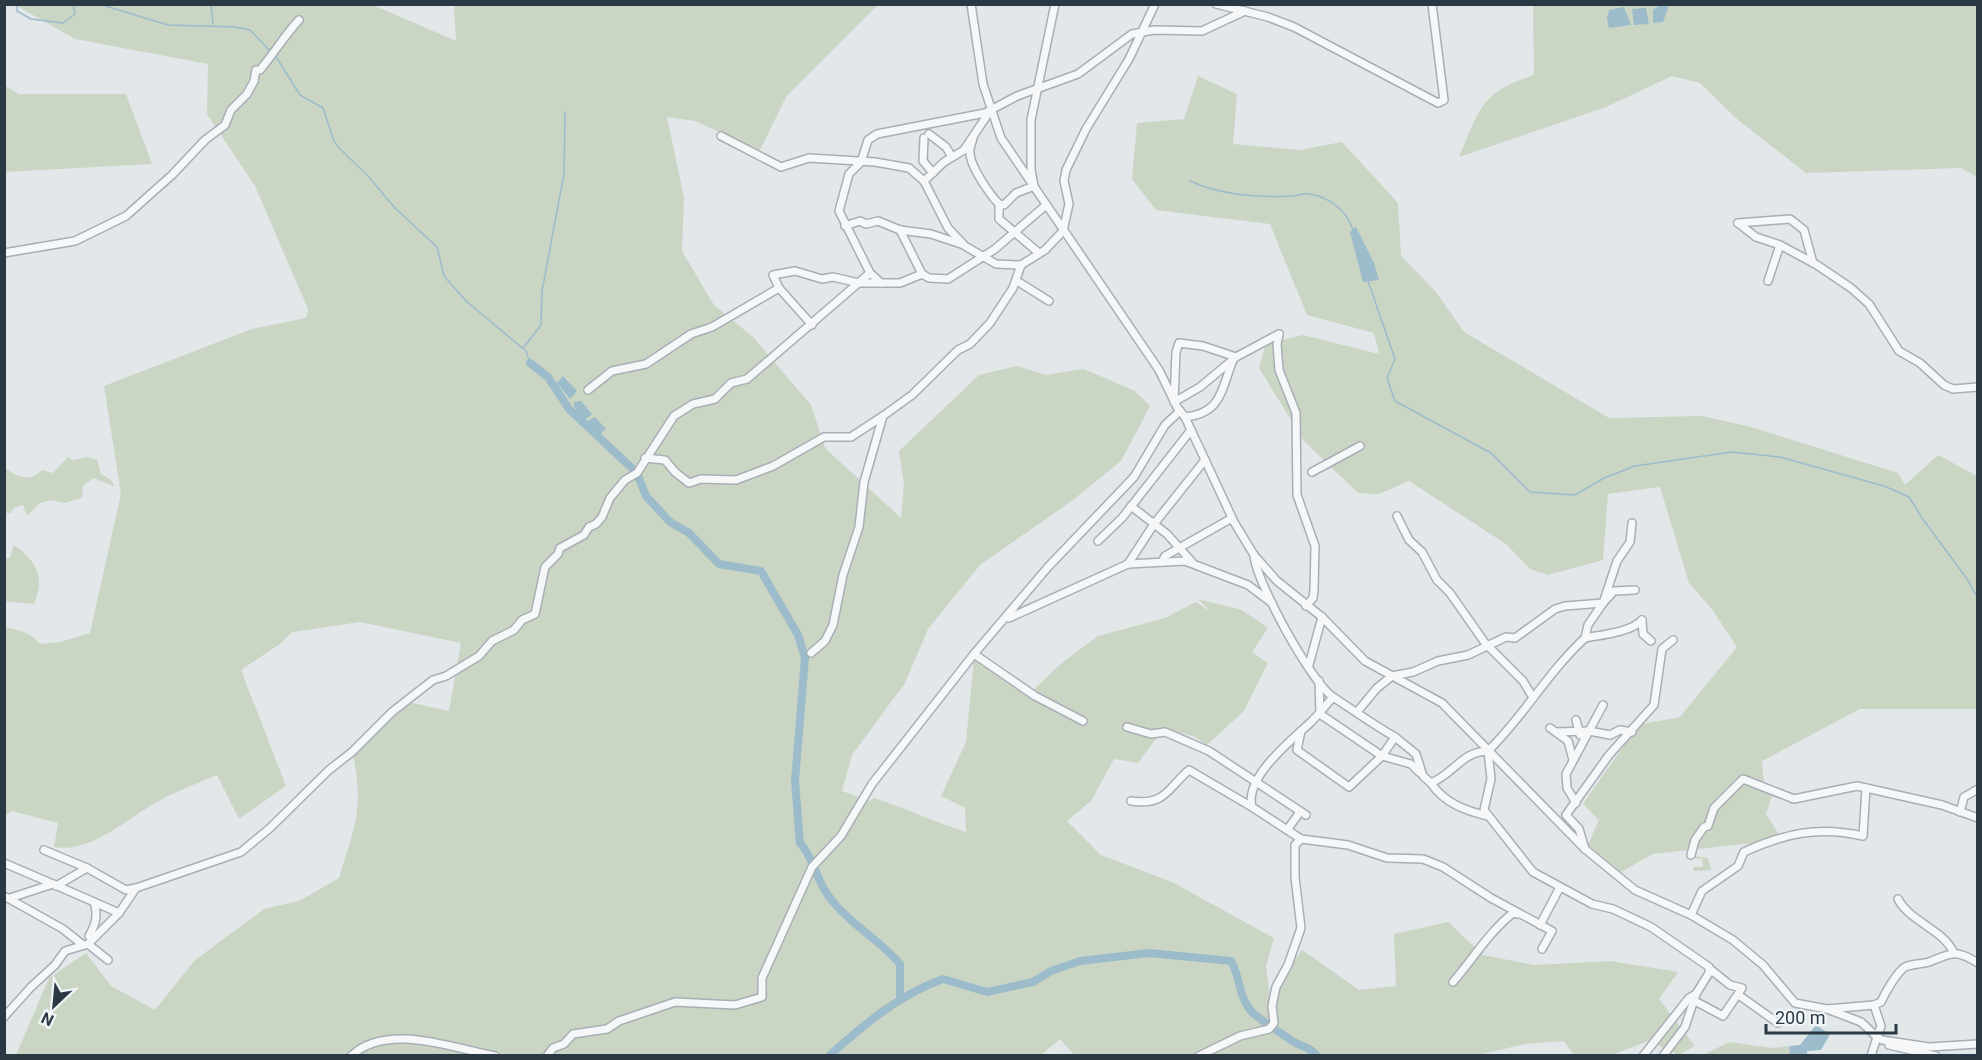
<svg xmlns="http://www.w3.org/2000/svg" width="1982" height="1060" font-family="Roboto,sans-serif">
	<style>
		.green { fill: #cbd5c3 }
		.water { fill: #9cbccb }
		.lines { fill: none; stroke-linecap: round; stroke-linejoin: round }
		.stream { stroke: #9cbccb; stroke-width: 1.5 }
		.river { stroke: #9cbccb; stroke-width: 8 }
		.minor-casing { stroke: #a7afb5; stroke-width: 10 }
		.minor { stroke: #f5f7f9; stroke-width: 7 }
	</style>
	<rect width="100%" height="100%" fill="#e2e7ea"/>
	<g class="green">
		<path d="M15,5H373L456,41L454,5H878L786,97L760,150L695,121L667,117L684,198L682,251L714,305L753,337L811,405L825,448L901,518L904,484L899,451L979,375L1017,366L1046,375L1084,369L1135,391L1150,406L1121,461L1073,500L980,565L928,629L905,683L852,755L842,791L870,801L874,798C905,808 935,822 966,832L965,808L941,796L966,742L974,658L1032,691L1063,662L1098,636L1165,618L1196,602L1211,612L1198,599L1242,610L1268,628L1252,652L1268,663L1244,711L1207,745L1193,736L1163,729L1138,763L1114,759L1091,801L1067,821L1101,855L1172,882L1274,938L1266,966L1270,996L1302,950L1359,990L1396,986L1394,934L1448,922L1483,955L1534,965L1611,961L1678,972L1659,999L1695,1046L1679,1055L1648,1041L1612,1055H1574L1564,1041L1525,1044L1474,1056H1075L1060,1039L1040,1056L16,1055L49,978L86,953L111,986L155,1010L195,960L264,909L299,901L339,878C355,826 364,809 353,754L403,701L449,711L461,643L360,622L292,632L280,644L241,670L286,786L239,819L217,775C200,782 182,789 166,797C131,814 94,854 54,847L58,823L12,811L5,816V627C18,630 32,633 40,644L60,642L90,633L121,494L104,386L252,329L306,318L308,309L255,186L207,114L208,64L75,39Z"/>
		<path d="M1533,5H1977V177L1961,168L1806,173L1737,119L1700,83L1672,76L1606,107L1459,157C1481,107 1480,93 1534,75Z"/>
		<path d="M1198,76L1237,94L1233,144L1300,150L1342,142L1398,203L1401,256L1436,292L1464,332L1609,418L1702,416L1751,427L1898,473L1905,485L1938,455L1977,476V709H1860L1762,761L1764,785L1772,796L1766,814L1783,841L1777,845L1742,844L1653,854L1621,872L1588,845L1599,820L1583,804L1638,725L1680,717L1737,647L1711,608L1689,583L1660,487L1608,494L1603,560L1548,575L1530,569L1506,544L1409,481L1379,494L1358,493L1304,441L1259,368L1266,344L1303,335L1379,354L1374,333L1307,315L1270,224L1156,210L1132,179L1137,123L1184,119Z"/>
		<path d="M5,86L19,94H126L152,164L5,172Z"/>
		<path d="M68,457L73,460L87,457L97,460L101,474L111,480L115,487L94,478L83,485L82,498L64,503L51,500L40,503L27,516L23,505L14,508L10,514L5,512V468C18,477 29,483 42,470L53,473Z"/>
		<path d="M14,545C36,561 46,577 34,604L5,601V558H10Z"/>
		<path d="M1693,856L1708,858L1711,870L1694,871L1693,867H1703L1702,859L1691,858Z"/>
		<path d="M1729,1042L1773,1048L1790,1046L1789,1055L1701,1056Z"/>
	</g>
	<g class="water">
		<path d="M1660,5H1669L1663,22L1653,23V10Z"/>
		<path d="M1624,7L1631,25L1609,28L1607,18L1609,10Z"/>
		<path d="M1646,8L1649,24L1634,25L1632,9Z"/>
		<path d="M1356,227L1374,263L1379,280L1363,282L1350,232Z"/>
		<path d="M563,376L577,391L570,399L557,383Z"/>
		<path d="M581,401L592,414L585,420L574,407V402Z"/>
		<path d="M595,417L606,429L599,435L586,422Z"/>
		<path d="M1816,1025L1830,1034L1821,1050L1807,1051V1055H1789L1790,1046L1800,1045Z"/>
	</g>
	<g class="lines">
		<g class="stream">
			<path d="M17,4V11L31,19L63,23L75,14L73,4"/>
			<path d="M99,4L168,25L235,27L250,30L271,52"/>
			<path d="M211,4L213,24"/>
			<path d="M275,55L300,95L323,108L334,141L339,148L368,176L394,207L437,247L444,276L466,301L526,351L530,363"/>
			<path d="M1190,181C1220,195 1259,198 1291,196C1297,196 1303,193 1309,194C1330,197 1347,211 1353,230"/>
			<path d="M1368,281L1395,359L1387,378L1395,401L1491,453L1530,492L1575,495L1604,478L1635,466L1732,452L1780,457L1884,486L1909,497L1922,518L1967,579L1978,598"/>
			<path d="M524,347L541,325L542,291L564,174L565,112"/>
		</g>
		<g class="river">
			<path d="M530,363L548,377L569,409L637,473L646,496L670,522L689,533L719,564L761,571L798,635L805,658L795,781L800,843C815,859 816,883 834,903C853,926 881,941 900,964V1000"/>
			<path d="M829,1056C862,1026 900,994 943,979L987,992L1033,982L1051,971L1080,961L1149,953L1231,961C1241,978 1238,997 1252,1012C1255,1016 1288,1038 1294,1042C1302,1047 1311,1047 1317,1056"/>
		</g>
		<g class="minor-casing">
			<g id="minor">
				<path d="M971,4L983,84L1001,138L1159,370L1177,407L1185,417L1234,522L1254,555L1277,581L1322,617L1365,661L1442,703L1585,849L1635,890L1691,915L1733,940L1763,965L1795,1003L1827,1009L1874,1005L1881,1026L1877,1037L1882,1040L1929,1047L1978,1044"/>
				<path d="M1216,4L1268,17L1294,27L1438,103L1444,100L1432,4"/>
				<path d="M929,134L946,147L952,157"/>
				<path d="M721,136L781,167L809,158L875,162L909,168L924,181L948,228L965,246L996,264L1021,265L1045,250L1063,231L1069,204L1064,181L1066,170L1086,129L1129,59L1155,4"/>
				<path d="M924,138L923,161L933,173"/>
				<path d="M973,138C972,143 969,149 970,153C970,166 990,195 999,204L1004,205L1016,193L1034,186L1031,170V120L1055,4"/>
				<path d="M924,181L944,162L964,150L990,111"/>
				<path d="M999,204V219L1039,253"/>
				<path d="M1738,223L1756,237L1780,245L1817,265L1851,288L1869,304L1899,351L1920,363L1944,385L1953,389L1978,387"/>
				<path d="M1738,223L1790,219L1804,230L1813,263"/>
				<path d="M845,226L860,221L866,224L878,221L900,230L931,234L961,244"/>
				<path d="M900,230L922,274"/>
				<path d="M4,253L75,241L126,216L172,175L205,140L225,125L231,110L247,94L254,81L256,70H260C274,53 285,35 299,20"/>
				<path d="M1017,281L1049,301"/>
				<path d="M1768,281L1780,245"/>
				<path d="M881,283L870,273L839,211L849,174L861,162L868,140L877,134L985,113L1017,96L1078,74L1132,34L1154,30L1202,31L1245,11"/>
				<path d="M812,325L779,288L773,275L795,271L822,279L833,277L859,283H900L922,274L929,278L948,279L995,249L1045,206"/>
				<path d="M1279,334L1277,344L1279,370L1296,413L1297,495L1315,546L1314,590L1313,598L1306,606"/>
				<path d="M1236,357L1203,346L1179,343L1176,352L1174,402L1200,387L1236,357L1279,334"/>
				<path d="M588,390L612,371L646,364L691,334L712,327L779,288"/>
				<path d="M1185,417C1222,413 1221,390 1233,360"/>
				<path d="M645,458L665,460L675,472L689,483L701,479L736,480L773,466L824,437H851L883,416"/>
				<path d="M1312,472L1360,446"/>
				<path d="M1131,506L1167,534L1192,562"/>
				<path d="M1397,516L1409,540L1422,552L1437,580L1450,593L1485,643L1523,681L1532,696"/>
				<path d="M1632,523L1630,542L1617,561L1603,603L1614,591L1635,590"/>
				<path d="M1098,541L1122,518L1191,430"/>
				<path d="M1254,555C1255,580 1312,684 1333,697C1353,710 1374,725 1395,737"/>
				<path d="M1162,562L1165,556L1232,518"/>
				<path d="M1128,564L1154,524L1205,460"/>
				<path d="M1009,618L1128,564L1185,561L1248,585L1272,603"/>
				<path d="M1642,620L1643,634L1651,641"/>
				<path d="M1585,638C1600,635 1632,632 1642,620"/>
				<path d="M811,653L825,641L833,625L843,575L859,527L864,482L883,416L912,395L958,350L970,344L990,323L1013,288L1021,265"/>
				<path d="M974,654L1035,696L1083,721"/>
				<path d="M1309,665L1322,617"/>
				<path d="M1319,681L1320,714L1382,756L1411,764L1419,772"/>
				<path d="M1333,697C1326,705 1319,714 1311,722C1293,739 1244,777 1252,807L1301,839L1348,845L1387,858L1423,859L1443,867L1491,898L1552,931L1542,949"/>
				<path d="M1357,712L1377,688L1392,676L1413,672L1438,661L1468,655L1506,637L1515,638L1555,609L1565,606L1603,603"/>
				<path d="M1576,720L1580,735"/>
				<path d="M1127,727L1151,734L1165,732L1209,751L1306,815"/>
				<path d="M1550,728L1568,741L1573,760"/>
				<path d="M1301,731L1297,750L1349,787L1382,756L1395,737L1416,754L1423,776L1431,783C1456,772 1461,752 1488,751C1524,716 1548,672 1585,638L1588,625L1603,603"/>
				<path d="M1556,732L1589,731L1610,735L1620,730L1632,732"/>
				<path d="M1488,751L1491,779L1484,810L1533,872L1592,904L1613,909L1651,927L1709,967V973L1696,994L1685,1027L1663,1056"/>
				<path d="M1431,783C1444,803 1466,811 1488,816"/>
				<path d="M1131,801C1165,806 1167,789 1189,770L1252,807"/>
				<path d="M1576,803L1567,788L1566,774L1603,705"/>
				<path d="M1960,812L1964,797L1978,789"/>
				<path d="M1287,830L1300,812"/>
				<path d="M1585,849L1579,829L1566,815L1609,755L1654,705L1662,649L1673,640"/>
				<path d="M44,850L87,868L126,890L136,888"/>
				<path d="M1691,855L1695,840L1704,827L1708,826L1714,808L1743,779L1794,799L1857,786L1942,805L1978,818"/>
				<path d="M4,863L53,884"/>
				<path d="M56,886L87,868"/>
				<path d="M4,896L63,929L83,945"/>
				<path d="M10,898L53,884L119,913"/>
				<path d="M1898,899C1911,923 1942,928 1954,953"/>
				<path d="M1691,915L1702,891L1738,866L1744,852C1786,833 1818,826 1863,836L1866,788"/>
				<path d="M1540,925L1560,887"/>
				<path d="M89,936C96,924 98,915 94,902"/>
				<path d="M88,944L108,960"/>
				<path d="M1453,982C1473,959 1488,933 1513,913L1518,914"/>
				<path d="M1740,996L1778,1023"/>
				<path d="M1693,1000L1723,1016L1742,988L1730,985L1710,969"/>
				<path d="M1874,1005L1881,1002C1885,993 1897,972 1905,967C1912,964 1922,964 1929,962C1952,953 1955,949 1978,963"/>
				<path d="M1827,1009L1861,1022L1877,1037L1871,1056"/>
				<path d="M4,1017L31,987L55,965L65,951L88,944L119,913L136,888L241,852L270,828L329,770L352,752L392,712L433,680L446,676L479,656L492,641L514,630L522,620L535,614L545,567L558,554L560,548L584,535L589,527L596,524L602,517L610,498L625,480L637,473L674,416L693,404L715,399L731,383L747,379L870,273"/>
				<path d="M1889,1045L1936,1056"/>
				<path d="M351,1056C387,1022 452,1048 495,1056"/>
				<path d="M547,1056L553,1048L564,1044L573,1034L607,1029L619,1021L675,1002L735,1005L762,997V978L812,867L841,836L872,784L974,654L1048,567L1134,477L1165,425L1180,411"/>
				<path d="M1199,1056L1240,1036L1269,1029L1274,1023L1272,1006L1276,987L1288,965L1301,928L1295,877V845L1301,839"/>
				<path d="M1643,1056L1689,998L1696,994"/>
			</g>
		</g>
		<use href="#minor" class="minor"/>
	</g>
	<rect width="1982" height="1060" fill="none" stroke="#293843" stroke-width="12"/>
	<g transform="translate(54 1006) rotate(206)" stroke="#f1f5f8" stroke-width="4.5" paint-order="stroke">
	<path d="M0-4.5L10 22L0 15L-10 22Z" fill="#293843"/>
	<text y="-9" font-size="16" font-weight="bold" text-anchor="middle" fill="#293843">N</text>
	</g>
	<path d="M1766 1024v9h130v-9" fill="none" stroke="#293843" stroke-width="3"/>
	<text x="1775" y="1024" font-size="18" fill="#293843" stroke="#f1f5f8" stroke-width="4.5" paint-order="stroke">200 m</text>
</svg>
